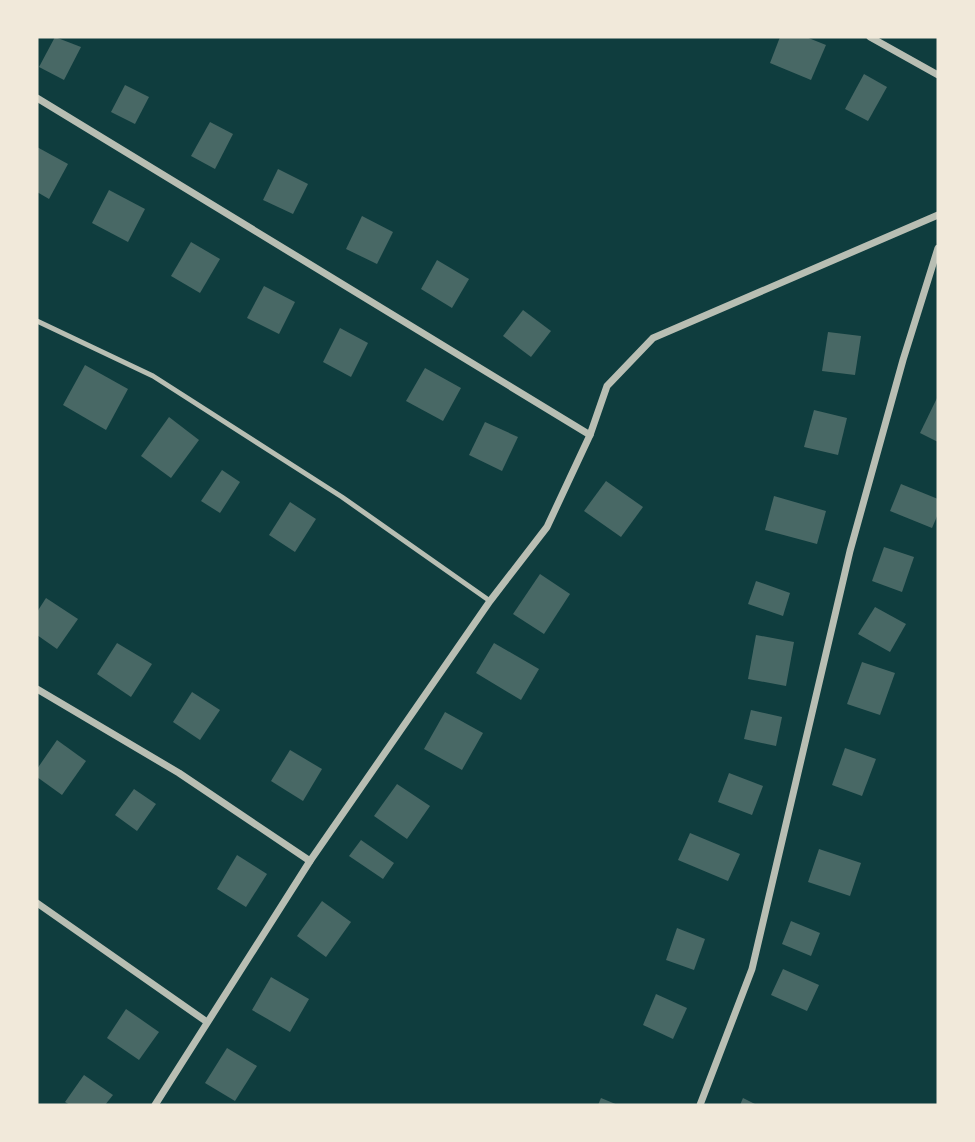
<svg xmlns="http://www.w3.org/2000/svg" width="975" height="1142" font-family="Overpass,sans-serif">
	<style>
		.building { fill: #486865 }
		.lines { fill: none; stroke-linecap: round; stroke-linejoin: round }
		.service { stroke: #b8beb3; stroke-width: 5 }
		.minor { stroke: #b8beb3; stroke-width: 7 }
	</style>
	<rect width="100%" height="100%" fill="#0f3d3e"/>
	<g class="building">
		<path d="M55,37L81,47L64,80L39,67Z"/>
		<path d="M780,37H806L826,45L811,80L770,63Z"/>
		<path d="M864,74L887,87L868,121L845,109Z"/>
		<path d="M125,85L149,97L135,124L111,112Z"/>
		<path d="M210,122L233,134L215,169L191,156Z"/>
		<path d="M37,147L68,164L49,199L37,192Z"/>
		<path d="M278,169L308,184L293,214L263,200Z"/>
		<path d="M109,190L145,209L128,242L92,223Z"/>
		<path d="M362,216L393,232L377,264L346,249Z"/>
		<path d="M191,242L220,259L200,293L171,276Z"/>
		<path d="M437,260L469,279L452,308L421,289Z"/>
		<path d="M264,286L295,302L279,334L247,318Z"/>
		<path d="M523,310L551,331L531,357L503,336Z"/>
		<path d="M340,328L368,343L351,377L323,362Z"/>
		<path d="M828,332L861,336L855,375L822,371Z"/>
		<path d="M85,365L128,389L106,430L63,405Z"/>
		<path d="M425,368L461,388L443,421L406,401Z"/>
		<path d="M938,396V442L920,433Z"/>
		<path d="M814,410L847,418L838,455L804,447Z"/>
		<path d="M169,417L199,440L171,478L141,456Z"/>
		<path d="M485,422L518,437L502,471L469,455Z"/>
		<path d="M222,470L240,482L220,513L201,501Z"/>
		<path d="M606,481L643,507L621,537L584,511Z"/>
		<path d="M901,484L938,499V514L932,528L890,511Z"/>
		<path d="M774,496L826,511L817,544L765,530Z"/>
		<path d="M290,502L316,519L295,552L269,535Z"/>
		<path d="M884,547L914,557L902,592L872,581Z"/>
		<path d="M540,574L570,594L544,634L513,614Z"/>
		<path d="M756,581L790,593L783,616L748,604Z"/>
		<path d="M46,598L78,619L57,649L37,635V612Z"/>
		<path d="M875,607L906,624L890,652L858,634Z"/>
		<path d="M756,635L794,642L786,686L748,679Z"/>
		<path d="M117,643L152,664L131,697L97,674Z"/>
		<path d="M494,643L539,669L521,700L476,673Z"/>
		<path d="M862,662L895,673L880,715L847,704Z"/>
		<path d="M192,692L220,710L200,740L173,722Z"/>
		<path d="M751,710L782,717L776,746L744,739Z"/>
		<path d="M445,712L483,733L462,770L424,749Z"/>
		<path d="M57,740L86,761L62,795L37,777V769Z"/>
		<path d="M845,748L876,759L862,796L832,785Z"/>
		<path d="M290,750L322,769L303,801L271,781Z"/>
		<path d="M729,773L763,786L752,815L718,802Z"/>
		<path d="M397,784L430,806L407,839L374,816Z"/>
		<path d="M134,789L156,804L137,831L115,815Z"/>
		<path d="M690,833L740,854L728,881L678,860Z"/>
		<path d="M361,840L394,863L383,879L349,856Z"/>
		<path d="M819,849L861,863L850,896L808,882Z"/>
		<path d="M237,855L267,874L246,907L217,889Z"/>
		<path d="M322,901L351,922L326,957L297,936Z"/>
		<path d="M791,921L820,933L811,956L782,944Z"/>
		<path d="M677,928L705,939L694,970L666,960Z"/>
		<path d="M783,969L819,985L807,1011L771,995Z"/>
		<path d="M271,977L309,999L290,1032L252,1010Z"/>
		<path d="M656,994L687,1008L673,1039L643,1025Z"/>
		<path d="M126,1009L159,1032L139,1060L107,1038Z"/>
		<path d="M227,1048L257,1066L235,1101L205,1083Z"/>
		<path d="M84,1075L113,1095L105,1105H70L65,1102Z"/>
		<path d="M601,1098L618,1105H598Z"/>
		<path d="M743,1098L757,1105H740Z"/>
	</g>
	<g class="lines">
		<path class="service" d="M37,321L153,376L342,497L490,601"/>
		<g class="minor">
			<path d="M870,37L938,75"/>
			<path d="M37,98L590,435"/>
			<path d="M37,689L179,773L310,861"/>
			<path d="M37,903L207,1022"/>
			<path d="M155,1105L310,861L490,601L547,527L590,435L607,386L653,338L938,215"/>
			<path d="M700,1105L752,969L850,551L903,360L938,248"/>
		</g>
	</g>
	<rect width="975" height="1142" fill="none" stroke="#f1e9da" stroke-width="77"/>
</svg>
